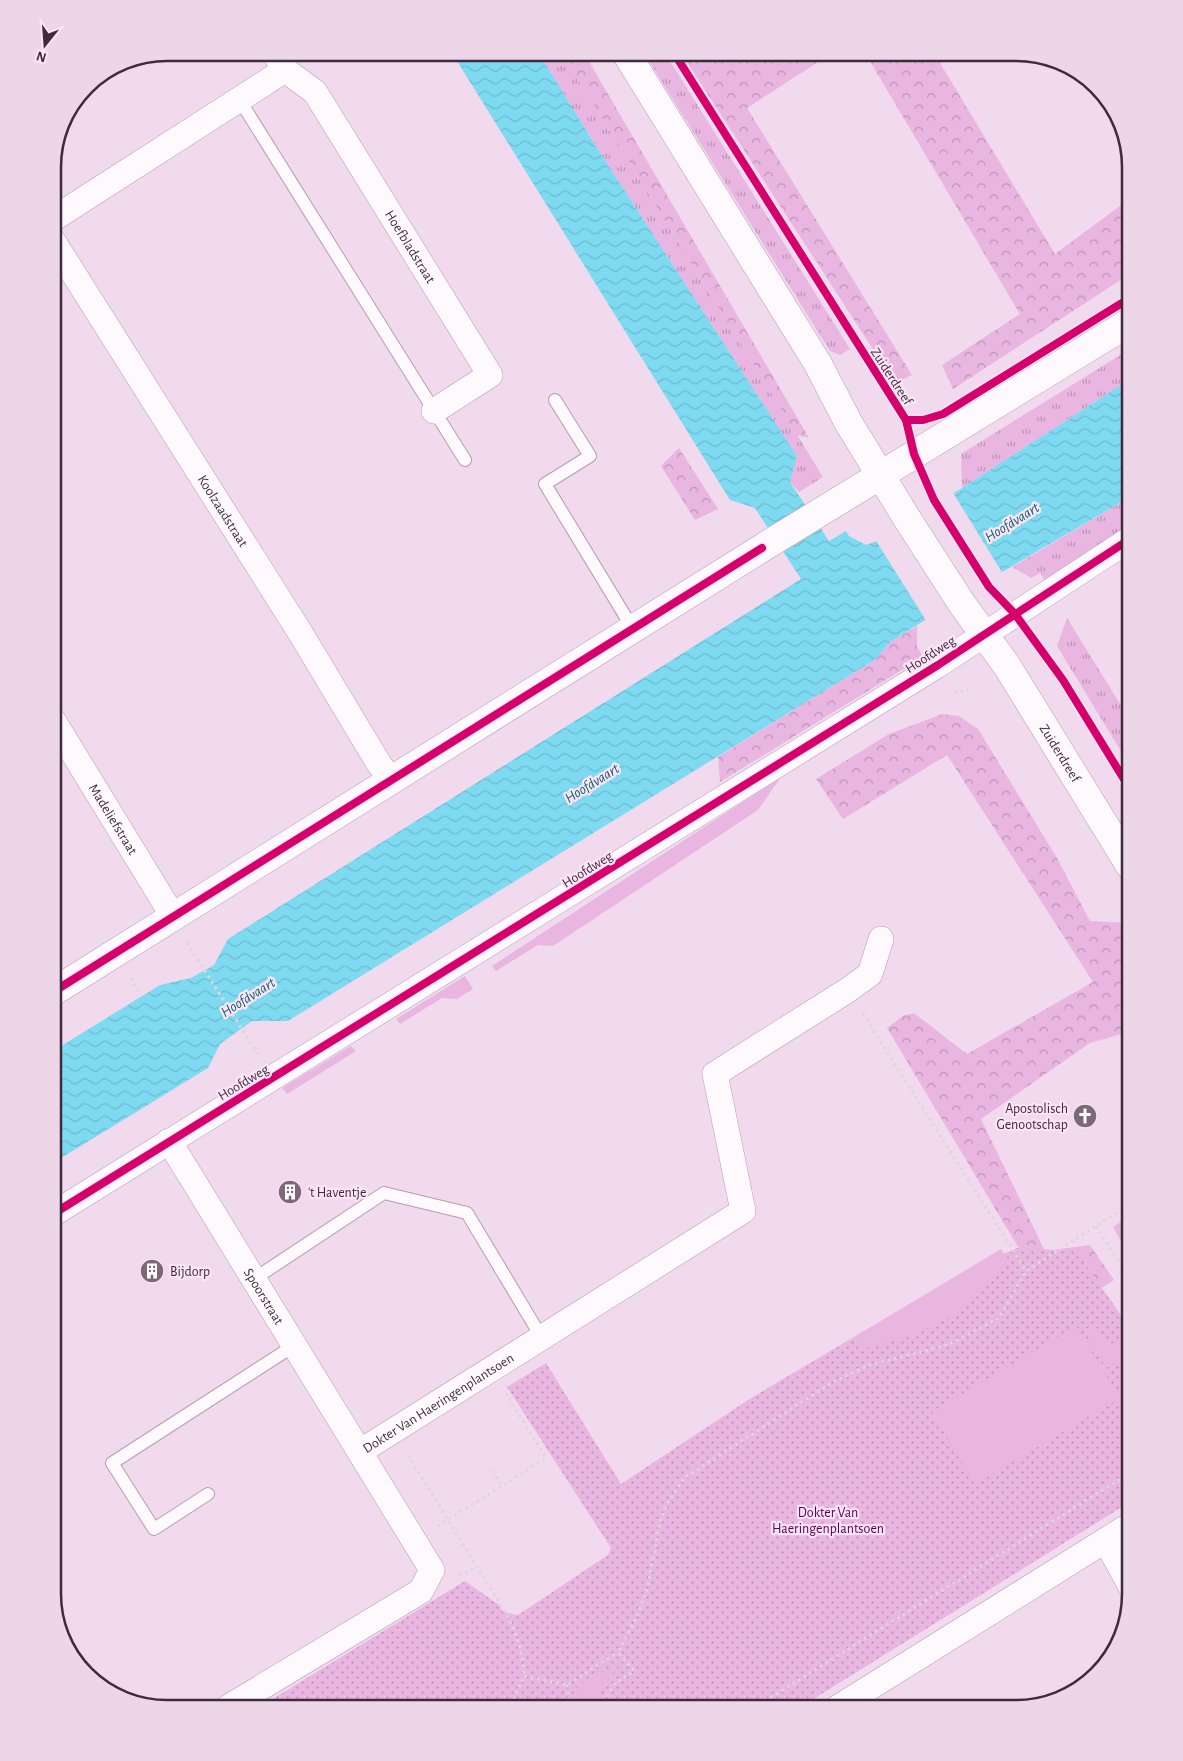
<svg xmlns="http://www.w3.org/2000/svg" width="1183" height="1761" font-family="'Alegreya Sans',sans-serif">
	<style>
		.grass { fill: url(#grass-tufts) }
		.forest { fill: url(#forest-crowns) }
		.park { fill: url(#park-dots) }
		.garden { fill: #e8b6e1 }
		.water { fill: url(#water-waves) }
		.pier { fill: #f1daee }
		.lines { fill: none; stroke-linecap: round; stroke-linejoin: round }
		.service-casing { stroke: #b29faf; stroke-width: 14 }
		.minor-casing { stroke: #b29faf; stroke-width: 26 }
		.tertiary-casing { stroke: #b29faf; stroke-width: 29 }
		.path { stroke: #ddd6dc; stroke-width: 3; stroke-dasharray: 2.5 4; stroke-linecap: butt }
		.service { stroke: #fdf9fc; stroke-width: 12 }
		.minor { stroke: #fdf9fc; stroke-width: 25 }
		.tertiary { stroke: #fdf9fc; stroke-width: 28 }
		.cycleway-casing { stroke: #fbe5f7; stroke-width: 11 }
		.cycleway { stroke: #d6006c; stroke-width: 8 }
		.labels { text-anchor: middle; stroke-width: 4.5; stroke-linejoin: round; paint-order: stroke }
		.street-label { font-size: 14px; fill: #3f2b3c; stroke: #fbe5f7 }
		.poi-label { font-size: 14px; fill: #3f2b3c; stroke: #fbe5f7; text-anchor: start }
		.park-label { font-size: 14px; fill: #590053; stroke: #fbe5f7 }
		.water-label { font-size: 15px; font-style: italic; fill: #11606d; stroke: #fbe5f7 }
		.rim { fill: none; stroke: #3f2b3c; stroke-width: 2.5 }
	</style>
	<defs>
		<pattern id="grass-tufts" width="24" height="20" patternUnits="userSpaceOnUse" patternTransform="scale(1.25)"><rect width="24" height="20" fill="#e8b6e1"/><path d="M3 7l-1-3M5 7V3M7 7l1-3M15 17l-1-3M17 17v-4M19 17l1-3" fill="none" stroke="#bd94b8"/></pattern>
		<pattern id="forest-crowns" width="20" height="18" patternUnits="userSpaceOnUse" patternTransform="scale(1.25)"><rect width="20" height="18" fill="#e8b6e1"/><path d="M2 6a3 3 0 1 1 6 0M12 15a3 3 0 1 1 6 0" fill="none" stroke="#bd94b8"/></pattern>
		<pattern id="park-dots" width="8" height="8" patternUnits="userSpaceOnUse" patternTransform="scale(1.25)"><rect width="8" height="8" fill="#e8b6e1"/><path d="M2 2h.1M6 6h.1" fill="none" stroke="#bd94b8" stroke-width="1.8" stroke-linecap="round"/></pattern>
		<pattern id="water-waves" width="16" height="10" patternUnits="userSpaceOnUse" patternTransform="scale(1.25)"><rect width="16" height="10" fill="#7edaf1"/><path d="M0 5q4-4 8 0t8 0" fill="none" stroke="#6ebbd0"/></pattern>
	</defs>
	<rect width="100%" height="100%" fill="#f1daee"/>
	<g class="grass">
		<path d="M539,53H562L823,477L799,492L790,482L797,456L597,148Z"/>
		<path d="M644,53H665L850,349L840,355L830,351Z"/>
		<path d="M1130,349V379L962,488L961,454Z"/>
		<path d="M1130,497V527L1045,581L1040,573L1031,578L1012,567Z"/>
		<path d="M1067,618L1130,720V766L1057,646Z"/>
	</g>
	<g class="forest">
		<path d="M562,53H584L809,438L797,435Z"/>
		<path d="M681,53H832L747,108L912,375L895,383Z"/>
		<path d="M865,53H934L1055,254L1128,200L1130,204V274L953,389L942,365L1020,314Z"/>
		<path d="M679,448L718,509L695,520L661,466Z"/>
		<path d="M917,626V647L923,657L720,782L718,757L876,659L890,642Z"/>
		<path d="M942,714L959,716L978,729L1057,858L1090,921L1130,923V1037L1128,1032L1090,1043L981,1119L1045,1251L1090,1245L1114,1280L1070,1307L1029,1265L887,1028L903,1016L914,1013L967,1054L1093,982L947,755L843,819L816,779L889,734Z"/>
	</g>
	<path class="park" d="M1017,1248L1076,1251L1130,1328V1502L799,1708H258L465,1581L499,1605L503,1612L518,1615L608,1555L611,1548L507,1387L546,1363L621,1484L751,1398L962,1273Z"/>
	<g class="garden">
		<path d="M781,777L758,810L553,946L538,945L496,971L492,966Z"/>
		<path d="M465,976L473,989L457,999L442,998L400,1024L396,1019Z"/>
		<path d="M351,1046L356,1051L287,1094L282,1088Z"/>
		<path d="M1130,1216V1257L1113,1227Z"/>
		<path d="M1001,1249L1009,1260L961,1311L915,1335L859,1350L856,1336Z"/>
		<path d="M1094,1324L1109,1345L1130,1334V1370L1117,1361L1106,1368L1084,1330Z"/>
		<path d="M1076,1326L1120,1398L975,1484L932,1412Z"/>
		<path d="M627,1653L626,1658L599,1688V1708H575L574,1696L579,1684L619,1663Z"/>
	</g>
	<path class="water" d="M452,53H539L597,148L797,456L790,482L829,541L846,531L849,536L866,545L877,541L962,488L1130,379V497L1002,572L890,642L876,659L288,1021H252L220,1044L208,1068L53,1163V1051L160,985L191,978L214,965L228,939L801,579L755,508L730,500Z"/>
	<path class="pier" d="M952,491L1003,574L927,622L875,539Z"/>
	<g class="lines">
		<g class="service-casing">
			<g id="service">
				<path d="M239,99L465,460"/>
				<path d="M555,400L590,456L545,484L633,629"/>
				<path d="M254,1279L384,1193L467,1213L542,1338"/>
				<path d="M208,1494L154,1529L112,1463L295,1345"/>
			</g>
		</g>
		<g class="minor-casing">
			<g id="minor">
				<path id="s1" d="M274,53L285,70L315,92L490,375L434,411"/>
				<path d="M53,219L285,70"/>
				<path id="s2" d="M53,241L301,634L379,764L392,781"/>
				<path id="s3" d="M53,720L174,918"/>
				<path id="s4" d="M169,1141L432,1570L421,1591L227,1708"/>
				<path d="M53,1214L938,665L1130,539"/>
				<path id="s5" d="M361,1451L743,1211L715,1074L848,990L870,974L881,939"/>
				<path d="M1106,1541L1130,1585"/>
				<path d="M837,1708L1130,1525"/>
			</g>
		</g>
		<g class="tertiary-casing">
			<g id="tertiary">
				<path id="s6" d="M626,53L818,364L848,422L906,517L962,604L1007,666L1130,866"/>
				<path d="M53,992L762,548L1130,322"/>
			</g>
		</g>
		<g class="path">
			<path d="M954,692L968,690"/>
			<path d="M187,943L258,1054"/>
			<path d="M131,978L140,995"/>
			<path d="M863,1014L1026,1271"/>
			<path d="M1096,1226L1130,1279"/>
			<path d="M408,1455C429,1490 451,1524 472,1559C494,1596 524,1631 524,1676"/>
			<path d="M493,1471L502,1486"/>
			<path d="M438,1526L546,1458L506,1394"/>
			<path d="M459,1575L477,1567"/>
			<path d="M567,1685L570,1708"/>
			<path d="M504,1708L514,1699L524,1676L567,1685L618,1652"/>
			<path d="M601,1708L615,1683L634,1671L618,1652L635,1621L647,1590L660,1522L667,1504L684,1478L833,1382L869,1365L948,1345L999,1318L1026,1271L1130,1204"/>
			<path d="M754,1708L1130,1473"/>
		</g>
		<use href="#service" class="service"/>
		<use href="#minor" class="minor"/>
		<use href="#tertiary" class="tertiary"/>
		<g class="cycleway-casing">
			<g id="cycleway">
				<path d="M674,53L906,420L914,454L934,500L989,587L1015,614L1063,680L1130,789"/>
				<path d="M906,420H923L943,414L1130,298"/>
				<path d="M53,992L762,548"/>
				<path d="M53,1214L938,665L1130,539"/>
			</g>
		</g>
		<use href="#cycleway" class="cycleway"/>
	</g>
	<defs>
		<g id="church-disc" transform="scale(1.25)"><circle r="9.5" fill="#7d687a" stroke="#fbe5f7"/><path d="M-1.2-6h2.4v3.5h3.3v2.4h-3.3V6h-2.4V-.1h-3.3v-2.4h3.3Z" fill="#fff"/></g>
		<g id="building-disc" transform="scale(1.25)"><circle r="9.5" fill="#7d687a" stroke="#fbe5f7"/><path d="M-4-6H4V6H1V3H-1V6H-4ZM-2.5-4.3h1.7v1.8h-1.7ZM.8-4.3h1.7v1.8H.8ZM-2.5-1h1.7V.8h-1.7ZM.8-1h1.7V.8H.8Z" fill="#fff"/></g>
	</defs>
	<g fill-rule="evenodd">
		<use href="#church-disc" x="1085" y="1116"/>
		<use href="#building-disc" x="290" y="1192"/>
		<use href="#building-disc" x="152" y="1271"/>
	</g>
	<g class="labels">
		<g class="street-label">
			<text dy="5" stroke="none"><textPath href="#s1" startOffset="239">Hoefbladstraat</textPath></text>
			<text transform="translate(892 376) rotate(57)" y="5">Zuiderdreef</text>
			<text dy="5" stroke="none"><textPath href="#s2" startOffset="319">Koolzaadstraat</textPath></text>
			<text transform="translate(930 654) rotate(-33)" y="5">Hoofdweg</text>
			<text dy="5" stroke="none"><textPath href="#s6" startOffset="824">Zuiderdreef</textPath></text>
			<text dy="5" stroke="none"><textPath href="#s3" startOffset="116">Madeliefstraat</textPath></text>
			<text transform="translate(587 869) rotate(-32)" y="5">Hoofdweg</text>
			<text transform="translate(243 1082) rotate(-31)" y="5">Hoofdweg</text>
			<text dy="5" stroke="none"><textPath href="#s4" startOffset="182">Spoorstraat</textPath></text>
			<text dy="5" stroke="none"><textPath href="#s5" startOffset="91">Dokter Van Haeringenplantsoen</textPath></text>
		</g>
		<g class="poi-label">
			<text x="1068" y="1113" text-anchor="end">Apostolisch<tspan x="1068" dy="16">Genootschap</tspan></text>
			<text x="308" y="1197">'t Haventje</text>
			<text x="170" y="1276">Bijdorp</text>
		</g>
		<g class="park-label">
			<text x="828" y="1517">Dokter Van<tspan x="828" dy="16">Haeringenplantsoen</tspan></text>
		</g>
		<g class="water-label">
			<text transform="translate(1012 522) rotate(-32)" y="5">Hoofdvaart</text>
			<text transform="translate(592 783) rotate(-32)" y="5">Hoofdvaart</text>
			<text transform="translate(248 997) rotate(-32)" y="5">Hoofdvaart</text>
		</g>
	</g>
	<path d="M0 0H1183V1761H0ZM167 61H1016A106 106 0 0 1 1122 167V1594A106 106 0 0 1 1016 1700H167A106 106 0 0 1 61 1594V167A106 106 0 0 1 167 61Z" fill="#ecd6e8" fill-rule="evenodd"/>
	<path class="rim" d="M167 61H1016A106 106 0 0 1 1122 167V1594A106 106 0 0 1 1016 1700H167A106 106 0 0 1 61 1594V167A106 106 0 0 1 167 61Z"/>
	<g transform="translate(45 45) rotate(197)" stroke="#fbe5f7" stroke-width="4" paint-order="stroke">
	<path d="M0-4L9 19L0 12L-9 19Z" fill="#3f2b3c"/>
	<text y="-8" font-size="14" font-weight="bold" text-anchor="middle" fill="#3f2b3c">N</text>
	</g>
</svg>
